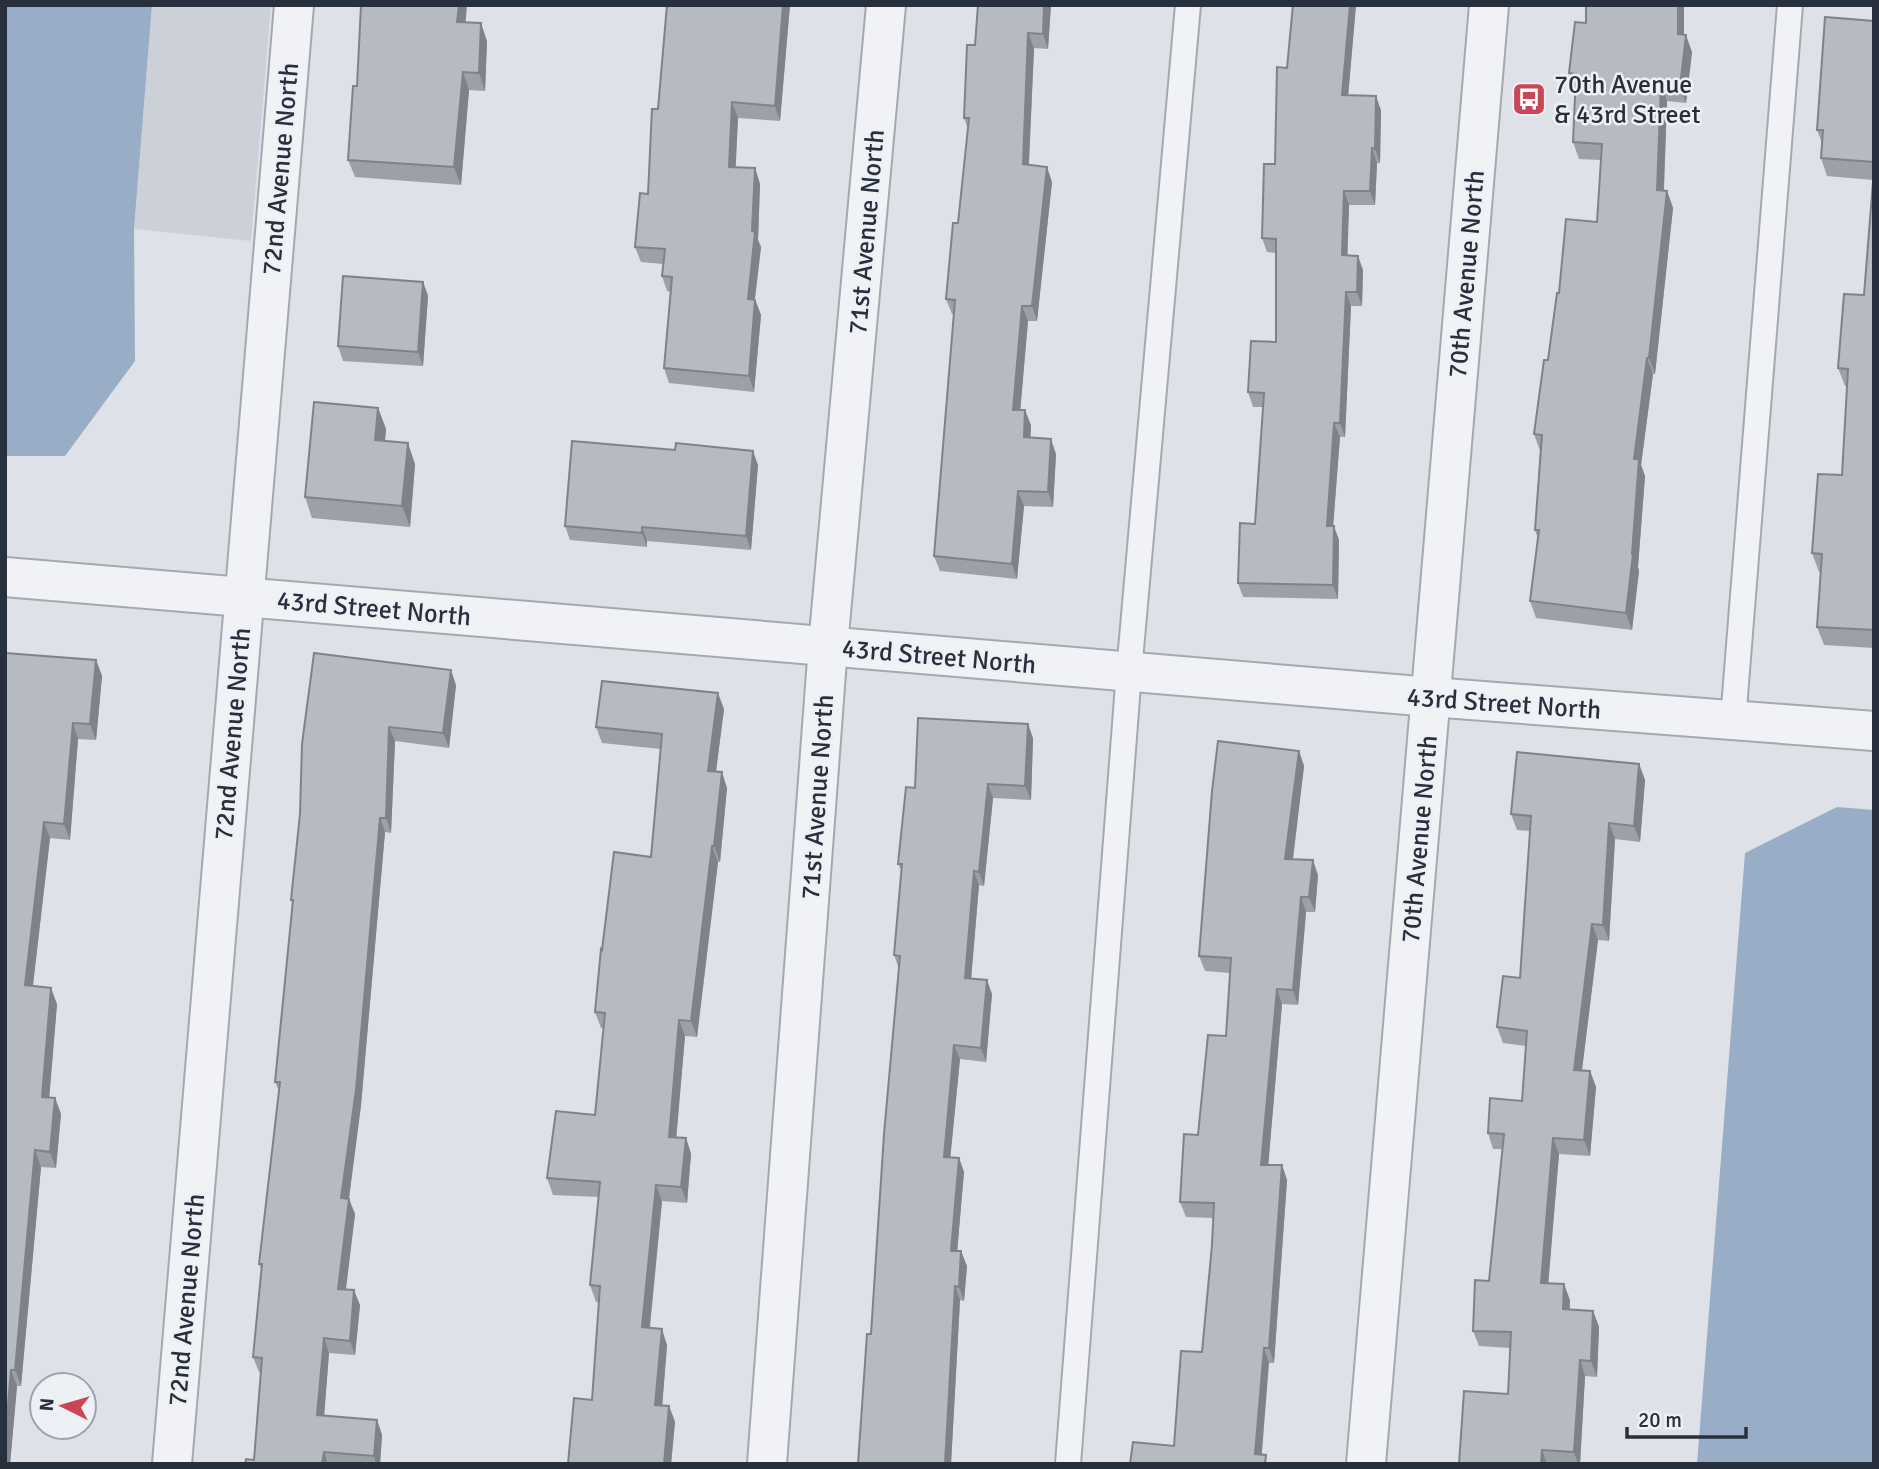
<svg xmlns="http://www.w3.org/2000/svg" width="1879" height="1469" font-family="Signika,sans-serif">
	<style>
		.built { fill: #ccd0d9 }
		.water { fill: #99aec6 }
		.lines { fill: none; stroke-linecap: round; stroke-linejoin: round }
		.service-casing { stroke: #a4a8b1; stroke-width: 28 }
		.minor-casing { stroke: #a4a8b1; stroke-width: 42 }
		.tertiary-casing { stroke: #a4a8b1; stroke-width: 42 }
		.service { stroke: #f0f2f5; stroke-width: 24 }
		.minor { stroke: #f0f2f5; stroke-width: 38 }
		.tertiary { stroke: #f0f2f5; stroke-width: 38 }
		.wall { fill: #9ca0a8 }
		.shaded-wall { fill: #7f8288 }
		.building { fill: #b5bac3; stroke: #7f8288; stroke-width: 2 }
		.labels { text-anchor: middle; stroke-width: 5; stroke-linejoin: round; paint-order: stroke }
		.poi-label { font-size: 26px; fill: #282f3d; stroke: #edf0f5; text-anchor: start }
		.street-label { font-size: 26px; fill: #282f3d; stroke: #edf0f5 }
	</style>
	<rect width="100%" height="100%" fill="#dee1e7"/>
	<path class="built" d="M152,5H271L251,241L134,229Z"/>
	<g class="water">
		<path d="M5,5H152L134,229L135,361L65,456H5Z"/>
		<path d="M1837,807L1874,810V1464H1697L1745,853Z"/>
	</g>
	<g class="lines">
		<g class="service-casing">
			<g id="service">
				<path d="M1733,721L1790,5"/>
				<path d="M1068,1464L1129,672L1188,5"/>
			</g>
		</g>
		<g class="minor-casing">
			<g id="minor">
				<path d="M1431,697L1874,731"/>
				<path d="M172,1464L294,5"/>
				<path d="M767,1464L828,646L886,5"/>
			</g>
		</g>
		<g class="tertiary-casing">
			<g id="tertiary">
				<path d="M5,577L1431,697"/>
				<path d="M1366,1464L1489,5"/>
			</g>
		</g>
		<use href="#service" class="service"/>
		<use href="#minor" class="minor"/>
		<use href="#tertiary" class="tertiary"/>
	</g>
	<g class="wall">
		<path d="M667,5H790L780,121L738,118L735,167L755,168L760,184L758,240L761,247L755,299L761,315L754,392L669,383L664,368L671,292L667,291L662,276L663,264L641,262L635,247L648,194L658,109Z"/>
		<path d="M1051,5L1048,49L1034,48L1029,165L1052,182L1037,321H1028L1020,410L1031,425L1030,438L1056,454L1053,507L1024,506L1017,579L940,571L934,556L954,314H952L946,299L958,223L968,129L964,118L975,45Z"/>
		<path d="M1356,5L1348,95L1381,110L1380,163H1377L1375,205H1349L1347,256L1363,270L1362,306H1351L1345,437H1340L1333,526L1339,540L1338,599L1243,597L1238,583L1255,524L1263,407H1253L1248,392L1276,342V253L1267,252L1262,238L1275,164L1287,68Z"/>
		<path d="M1874,21V648L1824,645L1817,627L1821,572H1819L1812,553L1842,475L1847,386H1845L1838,368L1864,295L1873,180L1827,176L1821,158L1822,143L1817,130Z"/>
		<path d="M465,22L487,41L485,91L469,90L461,185L355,177L348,160Z"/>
		<path d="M1684,35L1692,52L1686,103L1667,101L1664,191H1667L1673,208L1655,374H1653L1641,465L1645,476L1638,567L1639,571L1632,630L1536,618L1530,601L1538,539L1535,530L1540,451L1534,434L1559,293L1597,222L1601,160L1579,159L1573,142L1576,90H1575L1569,73Z"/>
		<path d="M423,282L428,296L423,366L343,361L338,346Z"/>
		<path d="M378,408L386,429L385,441L415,464L410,527L312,518L305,497Z"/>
		<path d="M758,465L751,550L647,541V547L570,540L565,526Z"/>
		<path d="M5,653L96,660L102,676L96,740L78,739L70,840L50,838L33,986L57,1004L49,1097L55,1098L61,1114L56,1168L41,1167L21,1386H17L10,1464Z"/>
		<path d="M456,685L449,748L395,741L391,833L385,832L361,1105L349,1199L355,1214L346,1289L360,1305L355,1355L329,1353L324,1416L377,1420L382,1435L380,1464H245L254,1460L261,1373L259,1372L253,1357L261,1269L259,1264L279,1091L275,1082L293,904L291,900L300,814L302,744Z"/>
		<path d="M724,709L716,771L727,788L720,862H718L697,1037L685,1036L676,1137L686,1138L691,1154L687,1203L662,1201L650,1328L667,1345L662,1406H669L675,1422L671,1464H568L592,1400L599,1302H596L590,1285L599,1197L553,1195L547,1178L595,1115L604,1028H601L595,1012L602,950L651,857L661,749L602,743L596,727Z"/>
		<path d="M1033,738L1031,800L993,798L984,886L979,885L971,978L992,994L986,1062L960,1059L950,1157L959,1158L964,1172L957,1251L967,1266L964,1301L960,1300L951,1464H858L871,1334L899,969L894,955L902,872L898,864L915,788Z"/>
		<path d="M1299,751L1304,766L1293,859L1318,875L1315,912H1306L1298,1005L1282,1004L1268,1165H1282L1287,1180L1274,1363H1269L1174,1446L1202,1352L1212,1245L1213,1218L1186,1217L1180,1202L1226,1036L1230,973L1205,971L1199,956Z"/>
		<path d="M1639,764L1645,780L1640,842L1615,839L1609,941L1598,940L1582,1070L1590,1071L1596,1087L1590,1156L1559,1154L1548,1283L1570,1300L1569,1310L1593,1311L1599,1327L1597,1377L1585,1376L1580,1464H1459L1508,1394L1510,1348L1479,1346L1473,1331L1489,1281L1502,1149H1493L1488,1133L1522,1101L1526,1046L1503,1043L1497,1027L1520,978L1530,831L1517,830L1511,814Z"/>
	</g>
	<g class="shaded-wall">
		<path d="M459,5H467L464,40L457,22Z"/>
		<path d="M783,5H790L780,121L775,106Z"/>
		<path d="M1044,5H1051L1048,49L1043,34Z"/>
		<path d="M1350,5H1356L1347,109L1342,95Z"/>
		<path d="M1678,5H1684V51L1678,34Z"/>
		<path d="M481,23L487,41L485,91L479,73Z"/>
		<path d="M1028,33L1034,48L1028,179L1023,164Z"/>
		<path d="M1686,35L1692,52L1686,103L1680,87Z"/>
		<path d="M463,72L469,90L461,185L454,167Z"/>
		<path d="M1661,84L1667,101L1663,207L1657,190Z"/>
		<path d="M1376,96L1381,110L1380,163L1375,149Z"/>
		<path d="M732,102L738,118L735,182L729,167Z"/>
		<path d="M1372,148L1377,163L1375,205L1370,191Z"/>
		<path d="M1047,167L1052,182L1037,321L1032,306Z"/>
		<path d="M755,168L760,184L758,240L761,247L753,314L748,299L752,231Z"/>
		<path d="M1344,191L1349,205L1347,269L1342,255Z"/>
		<path d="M1667,191L1673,208L1655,374L1649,358Z"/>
		<path d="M1358,256L1363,270L1362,306L1357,292Z"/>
		<path d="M423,282L428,296L423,366L418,352Z"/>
		<path d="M1346,292L1351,306L1345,437L1340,423Z"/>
		<path d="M755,300L761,315L754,392L749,376Z"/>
		<path d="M1022,306L1028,321L1019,425L1013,410Z"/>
		<path d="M1647,358L1653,374L1641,465L1645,476L1638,567L1639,571L1632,630L1626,613L1634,459Z"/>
		<path d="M378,408L386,429L383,461L375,440Z"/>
		<path d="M1025,410L1031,425L1030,452L1024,437Z"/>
		<path d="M1334,423L1340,437L1332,540L1327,526Z"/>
		<path d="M1051,439L1056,454L1053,507L1048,492Z"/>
		<path d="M408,443L415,464L410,527L402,506Z"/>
		<path d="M753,451L758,465L751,550L746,536Z"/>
		<path d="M1018,491L1024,506L1017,579L1012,564Z"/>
		<path d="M1334,526L1339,540L1338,599L1333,585Z"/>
		<path d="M642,527L647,541V547L642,533Z"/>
		<path d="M96,660L102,676L96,740L90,724Z"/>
		<path d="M451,670L456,685L449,748L443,733Z"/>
		<path d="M718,693L724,709L714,787L708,771Z"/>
		<path d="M73,723L78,739L70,840L64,824Z"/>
		<path d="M1028,724L1033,738L1031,800L1025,786Z"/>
		<path d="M389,727L395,741L391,833L386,818Z"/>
		<path d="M1299,751L1304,766L1291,874L1285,859Z"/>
		<path d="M1639,764L1645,780L1640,842L1634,826Z"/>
		<path d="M722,772L727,788L720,862L714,846Z"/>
		<path d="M988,784L993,798L984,886L979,872Z"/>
		<path d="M380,818L385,832L361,1105L347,1213L341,1198Z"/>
		<path d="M44,822L50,838L31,1001L25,985Z"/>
		<path d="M1609,823L1615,839L1609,941L1603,925Z"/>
		<path d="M712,846L718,862L697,1037L691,1021Z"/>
		<path d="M1313,860L1318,875L1315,912L1309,897Z"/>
		<path d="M974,871L979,885L970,992L965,978Z"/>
		<path d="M1301,897L1306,912L1298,1005L1293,990Z"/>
		<path d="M1592,924L1598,940L1580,1086L1574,1070Z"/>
		<path d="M987,980L992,994L986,1062L981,1048Z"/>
		<path d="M51,988L57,1004L48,1113L42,1097Z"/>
		<path d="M1277,989L1282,1004L1267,1180L1261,1165Z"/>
		<path d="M679,1020L685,1036L675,1153L669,1137Z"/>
		<path d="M954,1045L960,1059L949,1171L944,1157Z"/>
		<path d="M1590,1071L1596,1087L1590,1156L1584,1140Z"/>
		<path d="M55,1098L61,1114L56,1168L50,1152Z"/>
		<path d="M686,1138L691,1154L687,1203L681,1187Z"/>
		<path d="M1553,1138L1559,1154L1547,1299L1541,1283Z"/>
		<path d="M35,1150L41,1167L21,1386L15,1370Z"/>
		<path d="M959,1158L964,1172L956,1265L951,1251Z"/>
		<path d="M1282,1165L1287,1180L1274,1363L1269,1348Z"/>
		<path d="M656,1185L662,1201L648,1343L642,1327Z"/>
		<path d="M349,1199L355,1214L344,1304L338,1289Z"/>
		<path d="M961,1251L967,1266L964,1301L959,1287Z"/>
		<path d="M1564,1284L1570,1300L1569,1325L1563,1309Z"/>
		<path d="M955,1286L960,1300L951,1464H945Z"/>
		<path d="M354,1290L360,1305L355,1355L350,1341Z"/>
		<path d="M1593,1311L1599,1327L1597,1377L1591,1361Z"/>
		<path d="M662,1329L667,1345L661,1421L655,1405Z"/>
		<path d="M324,1338L329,1353L323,1430L317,1415Z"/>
		<path d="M1264,1348L1269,1363L1261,1464L1255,1454Z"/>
		<path d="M1580,1360L1585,1376L1580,1464H1578L1574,1452Z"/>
		<path d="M11,1370L17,1386L10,1464H5V1439Z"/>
		<path d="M669,1406L675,1422L671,1464H664Z"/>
		<path d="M377,1420L382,1435L380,1464H376L374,1456Z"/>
		<path d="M1542,1450L1547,1464H1541Z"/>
		<path d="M324,1452L328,1464H322Z"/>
	</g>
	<g class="building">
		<path d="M361,5H459L457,22L481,23L479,73L463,72L454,167L348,160L353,86H357Z"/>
		<path d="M667,5H783L775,106L732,102L729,167L755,168L752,231L755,232L748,299L755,300L749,376L664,368L672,277L662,276L665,249L635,247L640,193L648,194L652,109H658Z"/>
		<path d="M978,5H1044L1043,34L1028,33L1023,164L1047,167L1032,306H1022L1013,410H1025L1024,437L1051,439L1048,492L1018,491L1012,564L934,556L955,300L946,299L953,223H958L969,118H964L967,45H975Z"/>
		<path d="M1293,5H1350L1342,95L1376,96L1375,149L1372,148L1370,191H1344L1342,255L1358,256L1357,292H1346L1340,423H1334L1327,526H1334L1333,585L1238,583L1240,523L1255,524L1264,393L1248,392L1251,341L1276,342V239L1262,238L1264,164H1275L1277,67L1287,68Z"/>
		<path d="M1586,5H1678V34L1686,35L1680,87L1661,84L1657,190L1667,191L1649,358H1647L1634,459H1639L1632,554H1633L1626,613L1530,601L1539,530H1535L1542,435L1534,434L1544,360H1548L1557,293H1559L1566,219L1597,222L1602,144L1573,142L1576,74L1569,73L1575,22L1586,23Z"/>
		<path d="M1825,17L1874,21V162L1821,158L1823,130H1817Z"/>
		<path d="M1874,169V630L1817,627L1822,554L1812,553L1818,474L1842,475L1848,369L1838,368L1844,294L1864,295Z"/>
		<path d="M343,276L423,282L418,352L338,346Z"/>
		<path d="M314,402L378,408L375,440L408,443L402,506L305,497Z"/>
		<path d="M572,441L675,450L676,443L753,451L746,536L642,527V533L565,526Z"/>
		<path d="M5,653L96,660L90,724L73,723L64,824L44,822L25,985L51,988L42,1097L55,1098L50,1152L35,1150L15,1370H11L5,1439Z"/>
		<path d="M314,653L451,670L443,733L389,727L386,818H380L356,1090L341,1198L349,1199L338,1289L354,1290L350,1341L324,1338L317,1415L377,1420L374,1456L324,1452L322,1464H245L246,1459L254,1460L262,1358L253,1357L262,1264H259L280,1082H275L293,900H291L300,814L302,744Z"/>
		<path d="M602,681L718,693L708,771L722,772L714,846H712L691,1021L679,1020L669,1137L686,1138L681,1187L656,1185L642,1327L662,1329L655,1405L669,1406L664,1464H568L574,1398L592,1400L600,1286L590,1285L600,1182L547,1178L556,1111L595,1115L605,1013L595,1012L601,949L602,950L614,852L651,857L662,734L596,727Z"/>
		<path d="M918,718L1028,724L1025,786L988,784L979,872L974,871L965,978L987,980L981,1048L954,1045L944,1157L959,1158L951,1251H961L959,1287L955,1286L945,1464H858L867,1334H871L884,1134L900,956L894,955L902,864H898L906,787L915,788Z"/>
		<path d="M1218,741L1299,751L1285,859L1313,860L1309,897H1301L1293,990L1277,989L1261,1165H1282L1269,1348H1264L1255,1454L1266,1455L1265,1464H1130L1133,1442L1174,1446L1181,1351L1202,1352L1212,1245L1214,1203L1180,1202L1184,1134L1198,1135L1208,1035L1226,1036L1231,958L1199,956L1212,791Z"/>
		<path d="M1517,752L1639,764L1634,826L1609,823L1603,925L1592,924L1574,1070L1590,1071L1584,1140L1553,1138L1541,1283L1564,1284L1563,1309L1593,1311L1591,1361L1580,1360L1574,1452L1542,1450L1541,1464H1459L1464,1391L1508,1394L1511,1332L1473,1331L1475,1280L1489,1281L1504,1134L1488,1133L1490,1098L1522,1101L1527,1031L1497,1027L1503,976L1520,978L1531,816L1511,814Z"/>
	</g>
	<defs>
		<g id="bus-square" transform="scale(1.75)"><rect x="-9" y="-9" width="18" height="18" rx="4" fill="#c94657" stroke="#edf0f5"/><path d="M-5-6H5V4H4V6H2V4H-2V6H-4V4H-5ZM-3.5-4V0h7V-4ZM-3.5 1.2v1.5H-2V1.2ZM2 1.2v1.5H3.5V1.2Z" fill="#fff"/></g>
	</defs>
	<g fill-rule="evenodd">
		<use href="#bus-square" x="1529" y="99"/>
	</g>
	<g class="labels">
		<g class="poi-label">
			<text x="1554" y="93">70th Avenue<tspan x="1554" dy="30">&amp; 43rd Street</tspan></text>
		</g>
		<g class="street-label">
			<text transform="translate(280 169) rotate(-85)" y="9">72nd Avenue North</text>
			<text transform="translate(866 232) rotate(-85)" y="9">71st Avenue North</text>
			<text transform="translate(1466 274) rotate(-85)" y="9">70th Avenue North</text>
			<text transform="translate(374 608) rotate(5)" y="9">43rd Street North</text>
			<text transform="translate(939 656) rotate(5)" y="9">43rd Street North</text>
			<text transform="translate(1504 703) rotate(4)" y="9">43rd Street North</text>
			<text transform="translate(232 734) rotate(-85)" y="9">72nd Avenue North</text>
			<text transform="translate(817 797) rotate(-86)" y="9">71st Avenue North</text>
			<text transform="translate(1419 839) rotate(-85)" y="9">70th Avenue North</text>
			<text transform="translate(186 1300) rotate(-85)" y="9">72nd Avenue North</text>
		</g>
	</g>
	<rect width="1879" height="1469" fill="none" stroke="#282f3d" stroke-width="14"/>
	<g transform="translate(63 1406) rotate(275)"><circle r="33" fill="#edf0f5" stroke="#9ea3ab" stroke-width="2"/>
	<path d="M0-5L12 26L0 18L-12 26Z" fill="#c94657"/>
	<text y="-10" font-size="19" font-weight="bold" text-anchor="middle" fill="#282f3d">N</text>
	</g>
	<path d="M1627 1427v10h119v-10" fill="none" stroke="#282f3d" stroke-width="3.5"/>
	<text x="1638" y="1427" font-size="21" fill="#282f3d" stroke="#edf0f5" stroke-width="5" paint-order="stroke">20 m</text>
</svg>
